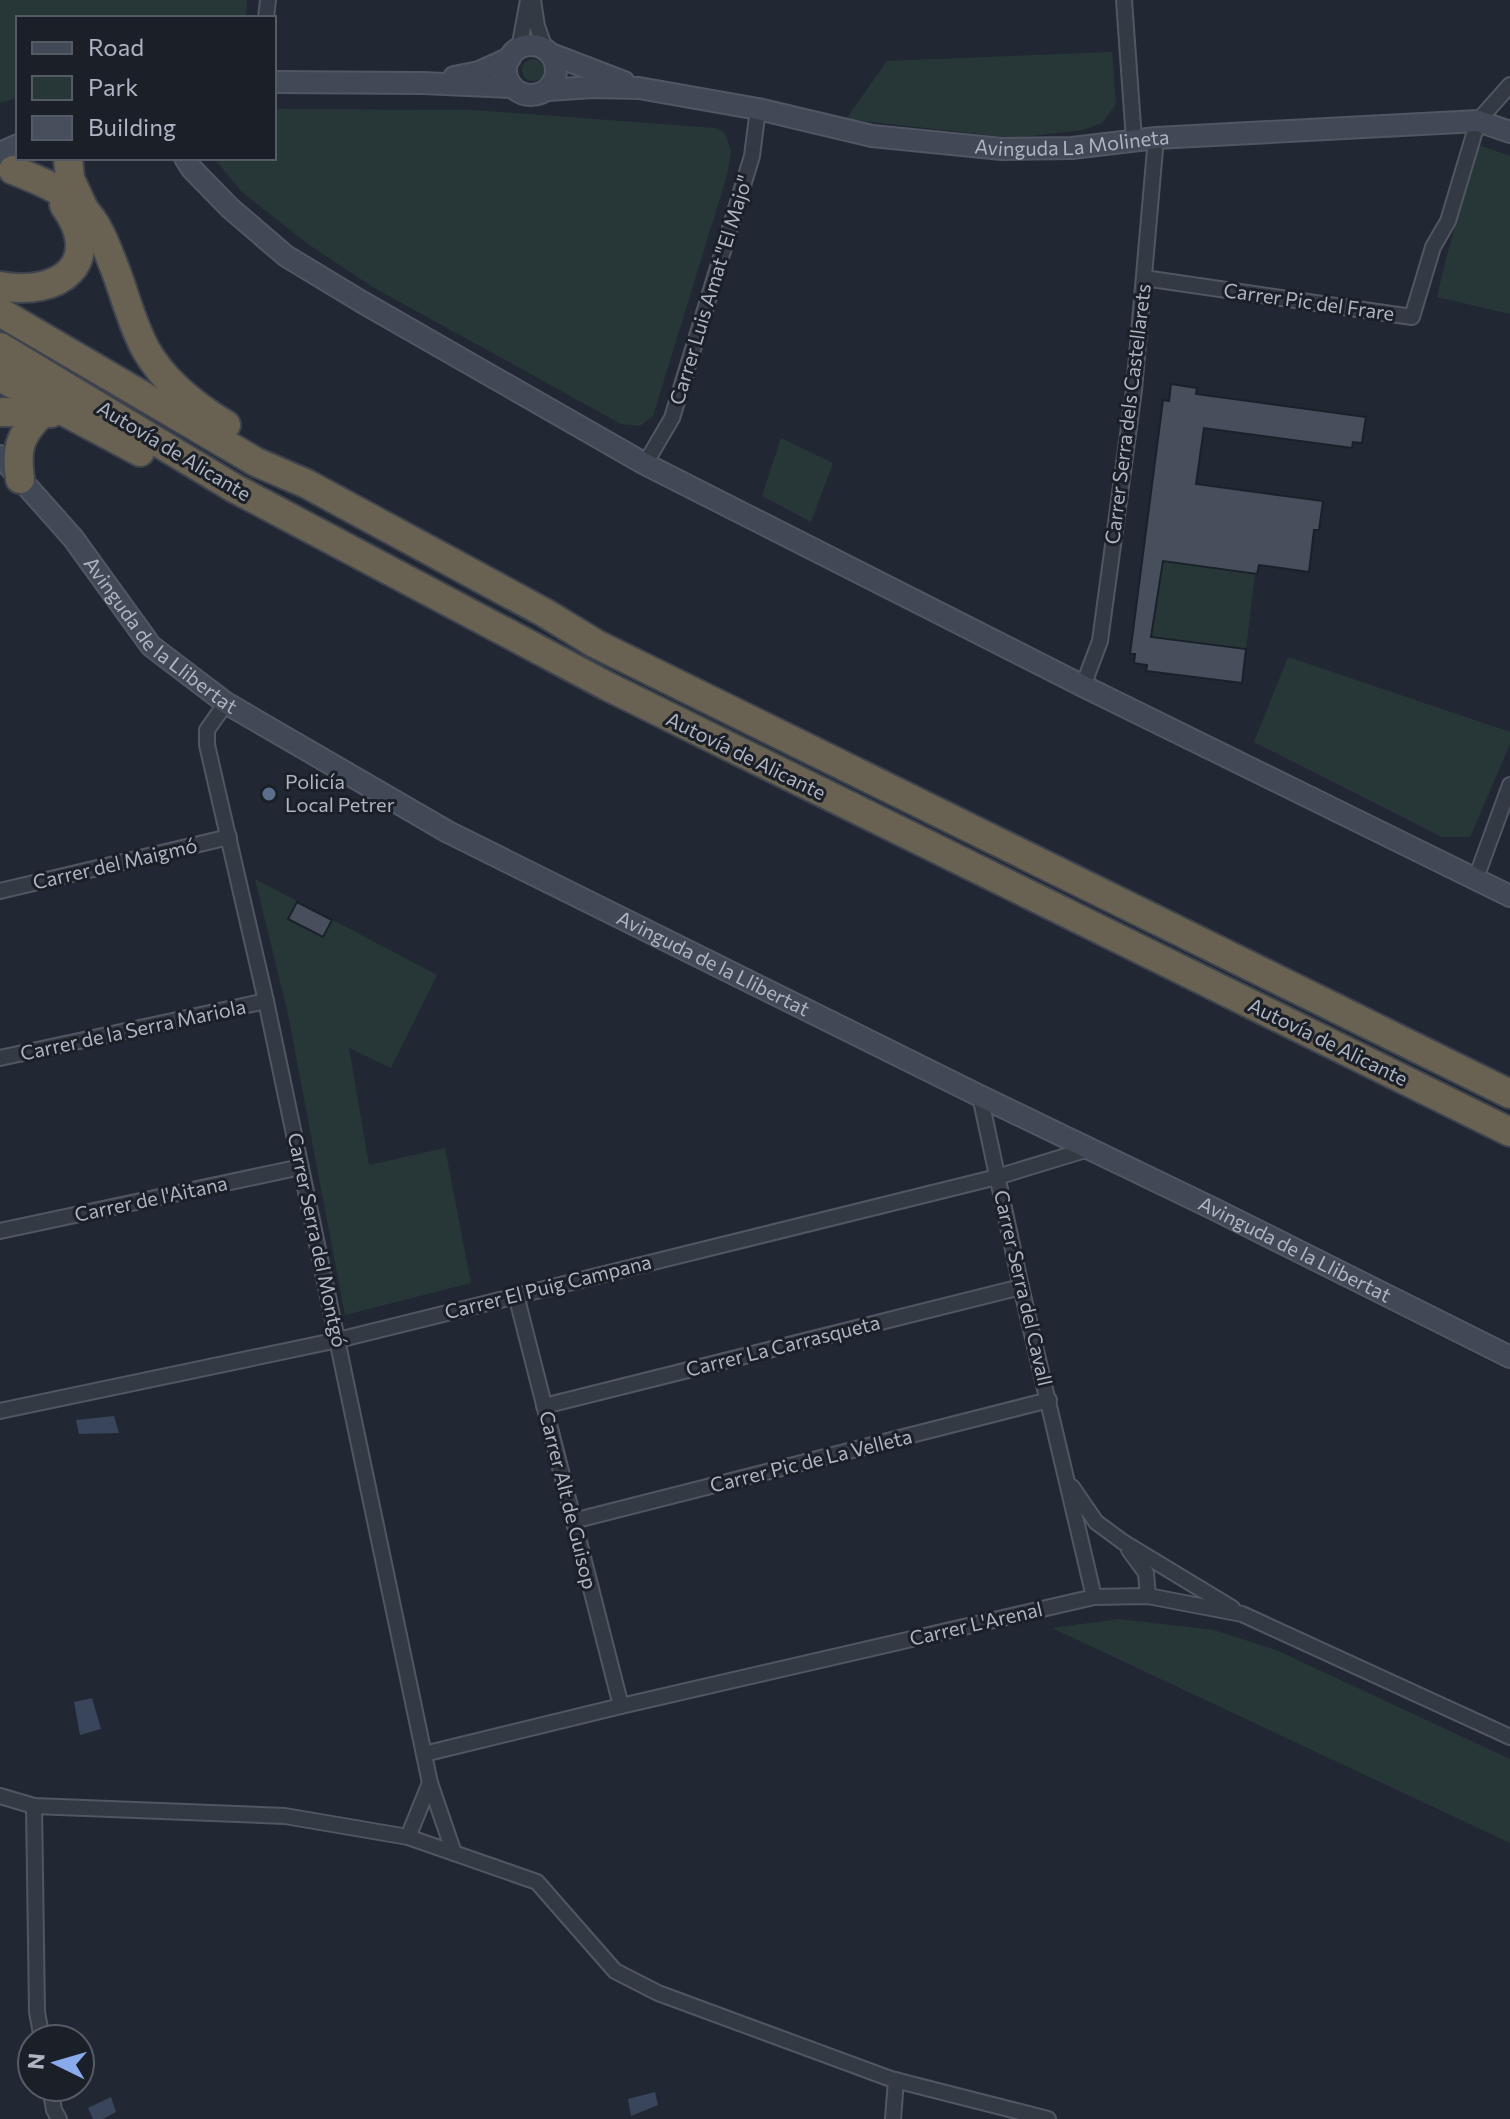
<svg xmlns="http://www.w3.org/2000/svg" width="1510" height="2119" font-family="Commissioner,sans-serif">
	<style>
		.green { fill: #273738 }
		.water { fill: #38455a }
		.building { fill: #474f5c; stroke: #1b212a; stroke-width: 2 }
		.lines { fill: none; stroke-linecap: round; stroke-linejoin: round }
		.street-casing { stroke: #515762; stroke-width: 18 }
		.secondary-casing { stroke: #515762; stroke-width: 24 }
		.highway-casing { stroke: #3e444e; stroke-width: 32 }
		.street { stroke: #343a44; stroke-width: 14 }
		.secondary { stroke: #424956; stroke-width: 20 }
		.highway { stroke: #696152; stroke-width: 28 }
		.service-dot { fill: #5c6f8a; stroke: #1a1f28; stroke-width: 3 }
		.labels { text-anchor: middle; stroke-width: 6; stroke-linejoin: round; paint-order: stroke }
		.street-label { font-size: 20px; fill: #aeb4c1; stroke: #1a1f28 }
		.poi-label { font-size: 20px; fill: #aeb4c1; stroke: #1a1f28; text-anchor: start }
	</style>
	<rect width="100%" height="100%" fill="#212833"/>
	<g class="green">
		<path d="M0,0H247L246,18H18V97L0,103Z"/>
		<path d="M1112,52L1116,104L1102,123L1083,130L1014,138L846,119L887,61Z"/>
		<circle cx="533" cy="70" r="11"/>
		<path d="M274,109L474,110L714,128L724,132L731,150L727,175L653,416L640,426L621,424L371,286L308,244L242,192L214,158H274Z"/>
		<path d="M1479,145L1510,156V314L1437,297C1448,245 1465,196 1479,145Z"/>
		<path d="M781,438L833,463L811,522L762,496Z"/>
		<path d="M1163,561L1255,574L1246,649L1151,637Z"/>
		<path d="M1288,657L1510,732V744L1470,837H1442L1254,742Z"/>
		<path d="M255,879L437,975L391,1068L349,1048L369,1165L445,1148L471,1283L345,1315L288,1014Z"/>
		<path d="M1119,1619L1214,1630L1276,1650L1510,1759V1843L1052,1628Z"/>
	</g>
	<g class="water">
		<path d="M114,1416L119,1433L79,1434L76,1420Z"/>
		<path d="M92,1698L101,1729L80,1735L74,1702Z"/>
		<path d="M655,2092L658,2105L631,2116L628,2099Z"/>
		<path d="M111,2097L116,2112L103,2119H93L88,2108Z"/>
	</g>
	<g class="building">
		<path d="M1171,384L1197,388L1196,394L1366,417L1362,443L1353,442L1352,448L1204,428L1196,484L1323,501L1319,530H1314L1309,572L1259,565L1257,574L1163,561L1151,637L1246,649L1242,683L1146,671L1147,665L1134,663L1135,654H1130L1163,400L1169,401Z"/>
		<path d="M297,902L332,920L323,937L288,919Z"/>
	</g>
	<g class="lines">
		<g class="street-casing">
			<g id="street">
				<path d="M533,0L537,26L545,49"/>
				<path d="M1124,0L1134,140"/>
				<path d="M266,18L268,0"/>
				<path d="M519,49L528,0"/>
				<path d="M1144,278L1412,317L1433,247L1448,221L1478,121L1510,85"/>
				<path d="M645,464L672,418L752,156L758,109"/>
				<path d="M1083,686L1100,641L1134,390L1156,138"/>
				<path d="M226,703L207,730V745L266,1001L430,1783L454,1853"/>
				<path d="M1476,878L1510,785"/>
				<path d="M0,891L229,837"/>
				<path d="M0,1058L266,1001"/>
				<path d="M980,1096L1021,1287L1094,1597"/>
				<path d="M0,1231L301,1167"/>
				<path d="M516,1295L621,1706"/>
				<path d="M544,1406L1021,1287"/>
				<path d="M0,1411L338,1340L997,1177L1092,1148"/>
				<path d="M1072,1487L1096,1522L1123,1542L1232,1608"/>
				<path d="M573,1521L1049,1400"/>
				<path d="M1129,1550L1146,1573L1148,1596"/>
				<path d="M424,1754L621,1706L1094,1597L1148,1596L1242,1614L1510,1737"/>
				<path d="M0,1796L34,1806L285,1816L408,1837L537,1882L615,1971L658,1993L891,2079L1048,2119"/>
				<path d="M34,1806L37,2012L42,2039"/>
				<path d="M408,1837L430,1783"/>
				<path d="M50,2087L54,2110L59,2119"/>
				<path d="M893,2119L896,2080"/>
			</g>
		</g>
		<g class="secondary-casing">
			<g id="secondary">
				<circle cx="531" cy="70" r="25"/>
				<path d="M551,54L624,82"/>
				<path d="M454,77L479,72L510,58"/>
				<path d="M274,82L423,83L512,87"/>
				<path id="s1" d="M548,90L593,87L639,88L758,109L872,136L1002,149L1072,148L1156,138L1478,121L1510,132"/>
				<path d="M0,153L18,145"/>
				<path d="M185,158L192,169L230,208L286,256L362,302L645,464L1083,686L1510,896"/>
				<path id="s2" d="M0,456L73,538L151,646L226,703L448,832L980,1096L1212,1208L1510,1357"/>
			</g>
		</g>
		<g class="highway-casing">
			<g id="highway">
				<path d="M68,158L70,179L84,209"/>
				<path d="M13,170C38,180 64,190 83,209C99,224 107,249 115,269C125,295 132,325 146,350C164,382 195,406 226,425"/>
				<path d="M0,286C59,297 106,263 64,205"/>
				<path d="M0,312L256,462L307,484L545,613L596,644L1510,1094"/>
				<path d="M0,347L234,488L607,686L1510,1132"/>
				<path d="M0,377L140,452"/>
				<path d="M0,412L51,413"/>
				<path d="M20,479C16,448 19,436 41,414"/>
			</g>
		</g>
		<use href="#street" class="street"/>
		<use href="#secondary" class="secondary"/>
		<use href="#highway" class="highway"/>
	</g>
	<circle class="service-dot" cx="269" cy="794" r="8"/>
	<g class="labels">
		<g class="street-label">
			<text dy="7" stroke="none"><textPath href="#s1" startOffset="530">Avinguda La Molineta</textPath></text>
			<text transform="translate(711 290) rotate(-73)" y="7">Carrer Luis Amat "El Majo"</text>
			<text transform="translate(1309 302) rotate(8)" y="7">Carrer Pic del Frare</text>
			<text transform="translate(1128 414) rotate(-83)" y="7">Carrer Serra dels Castellarets</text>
			<text transform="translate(174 451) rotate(31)" y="7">Autovía de Alicante</text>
			<text dy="7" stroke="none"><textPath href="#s2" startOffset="242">Avinguda de la Llibertat</textPath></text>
			<text transform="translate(746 756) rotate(26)" y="7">Autovía de Alicante</text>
			<text transform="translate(115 864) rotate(-13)" y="7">Carrer del Maigmó</text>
			<text dy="7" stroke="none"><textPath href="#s2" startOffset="890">Avinguda de la Llibertat</textPath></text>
			<text transform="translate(133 1030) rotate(-12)" y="7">Carrer de la Serra Mariola</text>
			<text transform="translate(1328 1042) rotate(26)" y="7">Autovía de Alicante</text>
			<text transform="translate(151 1199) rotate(-12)" y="7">Carrer de l'Aitana</text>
			<text transform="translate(317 1240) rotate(78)" y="7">Carrer Serra del Montgó</text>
			<text dy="7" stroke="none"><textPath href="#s2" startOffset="1538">Avinguda de la Llibertat</textPath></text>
			<text transform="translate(548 1287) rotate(-14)" y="7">Carrer El Puig Campana</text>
			<text transform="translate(1023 1288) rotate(77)" y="7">Carrer Serra del Cavall</text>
			<text transform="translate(783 1346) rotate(-14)" y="7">Carrer La Carrasqueta</text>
			<text transform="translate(811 1461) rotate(-14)" y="7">Carrer Pic de La Velleta</text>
			<text transform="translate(568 1500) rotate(76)" y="7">Carrer Alt de Guisop</text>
			<text transform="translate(976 1624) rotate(-13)" y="7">Carrer L'Arenal</text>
		</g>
		<g class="poi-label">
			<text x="285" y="789">Policía<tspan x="285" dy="23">Local Petrer</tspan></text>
		</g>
	</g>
	<rect x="16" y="16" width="260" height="144" fill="#1a1f28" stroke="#555b65" stroke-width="2"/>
	<rect x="32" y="42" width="40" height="12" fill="#424956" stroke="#555b65" stroke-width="2"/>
	<text x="88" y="56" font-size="24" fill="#aeb4c1">Road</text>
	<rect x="32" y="76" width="40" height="24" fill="#273738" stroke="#555b65" stroke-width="2"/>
	<text x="88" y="96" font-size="24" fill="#aeb4c1">Park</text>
	<rect x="32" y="116" width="40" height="24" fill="#474f5c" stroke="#555b65" stroke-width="2"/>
	<text x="88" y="136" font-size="24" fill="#aeb4c1">Building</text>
	<g transform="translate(56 2063) rotate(275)"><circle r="38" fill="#1a1f28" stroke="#555b65" stroke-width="2"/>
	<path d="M0-6L14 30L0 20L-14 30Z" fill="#89aaeb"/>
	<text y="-12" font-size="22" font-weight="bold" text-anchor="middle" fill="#aeb4c1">N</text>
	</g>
</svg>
